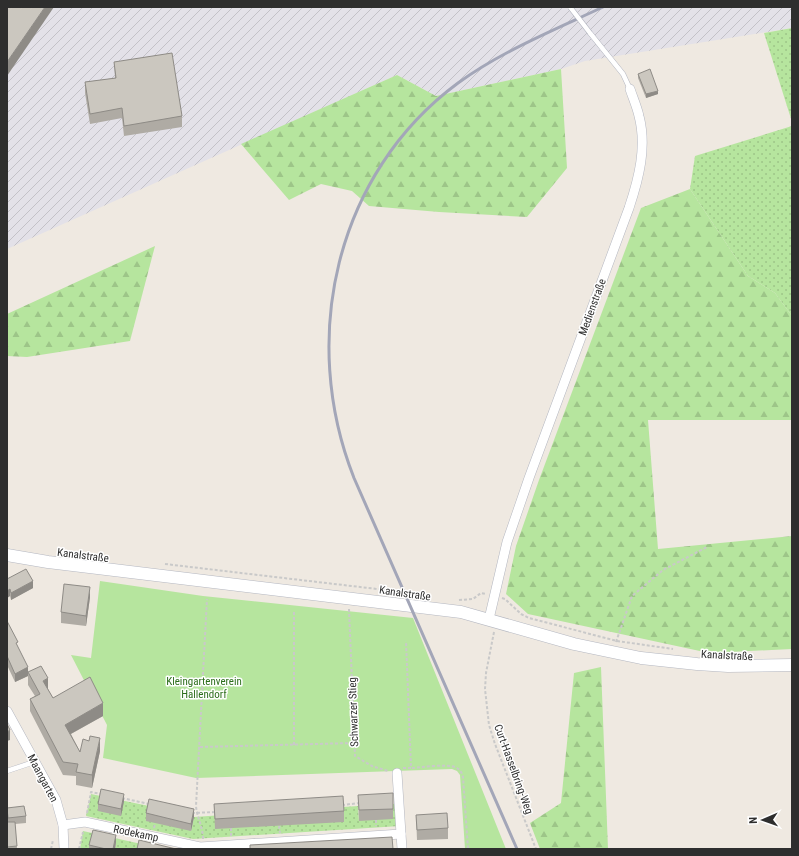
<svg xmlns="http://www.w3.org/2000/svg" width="799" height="856" font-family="'Roboto Condensed',sans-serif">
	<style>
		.industrial { fill: url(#industrial-furrows) }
		.grass { fill: url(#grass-dots) }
		.forest { fill: url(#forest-firs) }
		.garden { fill: #b6e59e }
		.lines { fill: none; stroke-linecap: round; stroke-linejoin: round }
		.service-casing { stroke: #b4b7c1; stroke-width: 5.5 }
		.minor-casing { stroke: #b4b7c1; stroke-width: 10 }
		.tertiary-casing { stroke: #b4b7c1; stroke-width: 13 }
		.path { stroke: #c9c9c9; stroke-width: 2; stroke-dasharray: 3 2; stroke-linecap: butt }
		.service { stroke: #fff; stroke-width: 4.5 }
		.minor { stroke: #fff; stroke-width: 9 }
		.tertiary { stroke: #fff; stroke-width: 12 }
		.rail { stroke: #a3a6b8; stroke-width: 3 }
		.service-bridge-casing { stroke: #b4b7c1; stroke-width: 5.5; stroke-linecap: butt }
		.service-bridge { stroke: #fff; stroke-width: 4.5 }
		.wall { fill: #afaba4 }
		.shaded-wall { fill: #8e8b86 }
		.building { fill: #cbc7bf; stroke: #8e8b86 }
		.labels { text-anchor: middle; stroke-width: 3; stroke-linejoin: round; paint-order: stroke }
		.street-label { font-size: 11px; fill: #2e2e2e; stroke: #fff }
		.park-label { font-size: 11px; fill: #2c6e1b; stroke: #fff }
	</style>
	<defs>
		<pattern id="industrial-furrows" width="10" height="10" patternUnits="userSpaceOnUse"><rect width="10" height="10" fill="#e3e1e8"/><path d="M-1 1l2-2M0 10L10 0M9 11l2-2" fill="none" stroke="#c3c1c7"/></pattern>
		<pattern id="grass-dots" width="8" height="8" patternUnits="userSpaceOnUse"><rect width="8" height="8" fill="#b6e59e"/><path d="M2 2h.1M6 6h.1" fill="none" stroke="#9dc588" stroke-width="1.8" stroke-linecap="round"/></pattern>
		<pattern id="forest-firs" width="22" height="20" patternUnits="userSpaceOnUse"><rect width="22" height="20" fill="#b6e59e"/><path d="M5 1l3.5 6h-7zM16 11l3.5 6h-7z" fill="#9dc588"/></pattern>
	</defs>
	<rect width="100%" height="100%" fill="#efe9e1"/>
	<path class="industrial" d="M7,7H792V28L585,61L561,69L436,96L397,75L7,249Z"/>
	<g class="grass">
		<path d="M792,28V122L764,33Z"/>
		<path d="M792,126V316L775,293L748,276L690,189L695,156Z"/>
		<path d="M91,794L149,806L191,831L194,817L358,806L359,821L393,804L399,803L400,826L193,839L86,816Z"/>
		<path d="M83,831L164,849H115L116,842L90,849H80Z"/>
	</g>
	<g class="forest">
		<path d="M561,69L567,168L527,217L439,212L369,206L352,191L321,184L289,200L241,144L397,75L436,96Z"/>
		<path d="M690,189L748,276L775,293L792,316V420H648L658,549L792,536V649L709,653L528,614L506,594L516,546L539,480L641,208Z"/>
		<path d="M155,246L130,341L27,357L7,356V314Z"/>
		<path d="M601,667L608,849H540L530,823L561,803L574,673Z"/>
	</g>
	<path class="garden" d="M100,581L203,596L413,618L506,849H465L460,775L457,771L452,769L196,778L103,758L107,725L71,655L91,658Z"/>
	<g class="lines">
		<g class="service-casing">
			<g id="service">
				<path d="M590,33L623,74L630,89"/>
				<path d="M7,771L34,762"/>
			</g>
		</g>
		<g class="minor-casing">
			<g id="minor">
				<path d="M489,619L507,542L529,478L629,208C639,178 647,147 639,116C637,107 633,98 630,89"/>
				<path d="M7,711L56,800L63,825L64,849"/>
				<path d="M397,773L402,849"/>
				<path d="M63,825L85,822L200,847L401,834"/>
			</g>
		</g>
		<g class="tertiary-casing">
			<path id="tertiary" d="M7,555L48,562L461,612L574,644L641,658L697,664L728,666L792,665"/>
		</g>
		<g class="path">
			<path d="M165,564L377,589L407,593"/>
			<path d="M502,598L505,599L521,614L529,618L617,641L673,649"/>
			<path d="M459,600L473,599L481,593L486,594"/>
			<path d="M349,609L355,756L372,766L388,771"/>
			<path d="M494,632L486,673L485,689L489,725L495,744L536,849"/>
			<path d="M616,642L632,596L663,570L707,547"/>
			<path d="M294,745V612"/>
			<path d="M200,747L354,743"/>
			<path d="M403,768H411L406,641"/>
			<path d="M412,768C422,767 446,764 455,767C460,769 462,773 463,777L468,849"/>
			<path d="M122,798L149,804"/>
			<path d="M342,805L360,803"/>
			<path d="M87,813L91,792L102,794"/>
			<path d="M192,813L216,812"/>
			<path d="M376,820V826"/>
			<path d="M279,826L280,833"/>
			<path d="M154,828L155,823"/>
			<path d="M231,828V836"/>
			<path d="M203,839C203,827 197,818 196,806L207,599"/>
			<path d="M51,849L53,840"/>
			<path d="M79,849L83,832"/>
		</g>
		<use href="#service" class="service"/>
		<use href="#minor" class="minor"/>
		<use href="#tertiary" class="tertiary"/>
		<path class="rail" d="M517,849L354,478C299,339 335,174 458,83C502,51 554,30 603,7"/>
		<g class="service-bridge-casing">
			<path id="service-bridge" d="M570,7L590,33"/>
		</g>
		<use href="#service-bridge" class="service-bridge"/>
	</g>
	<g class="wall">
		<path d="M114,62L182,116V127L124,136L122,118L90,124L85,93V82L115,78Z"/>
		<path d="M638,74L658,94L646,98L638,78Z"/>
		<path d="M7,579L33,588L11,600L10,596L7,598Z"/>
		<path d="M90,597L86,626L61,623V612Z"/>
		<path d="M7,621L28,672L48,689L53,698L103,716L71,734L80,752L100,751L92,788L76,785V776L63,775L30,711V699L35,696L28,685V676L15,682L7,665Z"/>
		<path d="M358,795L393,809V819L359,821Z"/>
		<path d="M124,801L121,816L98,811V804Z"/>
		<path d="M214,804L344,811V822L215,829Z"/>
		<path d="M7,808L26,816V823L15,824L17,849H7V822H8Z"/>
		<path d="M146,813L194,817L191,831L146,821Z"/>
		<path d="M416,815L448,828V839L417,840Z"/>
		<path d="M116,842L115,849H89V845Z"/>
	</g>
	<g class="shaded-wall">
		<path d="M45,7H54L7,76V62Z"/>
		<path d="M658,91V94L646,98V94Z"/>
		<path d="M33,581V588L11,600V593Z"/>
		<path d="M90,587V597L86,626V616Z"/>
		<path d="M10,589V596L7,598V591Z"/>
		<path d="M28,667V676L15,682V674Z"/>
		<path d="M48,678V691L43,681Z"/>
		<path d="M103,703V716L65,737V725Z"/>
		<path d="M10,730V740L7,741V732Z"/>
		<path d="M100,738V751L92,788V775Z"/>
		<path d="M124,794V801L121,816V809Z"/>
		<path d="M194,809V817L191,831V824Z"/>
		<path d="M116,835V842L115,849H113Z"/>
	</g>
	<g class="building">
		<path d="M7,7H45L7,62Z"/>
		<path d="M172,53L182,116L124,126L122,108L90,114L85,82L116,78L114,62Z"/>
		<path d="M650,69L658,91L646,94L638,74Z"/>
		<path d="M26,569L33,581L11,593L10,589L7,591V579Z"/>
		<path d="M64,584L90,587L86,616L61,612Z"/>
		<path d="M7,621L18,642L16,643L28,667L15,674L7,656Z"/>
		<path d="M41,666L48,678L43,681L53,698L90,677L103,703L65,725L80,752L83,739L89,741L90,736L100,738L92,775L76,772L78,764L63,762L30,699L40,694L28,672Z"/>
		<path d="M7,724L10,730L7,732Z"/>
		<path d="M101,789L124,794L121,809L98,804Z"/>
		<path d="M393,793V809L359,810L358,795Z"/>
		<path d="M343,796L344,811L215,819L214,804Z"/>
		<path d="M149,799L194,809L191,824L146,813Z"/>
		<path d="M24,806L26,816L8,818L7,808Z"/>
		<path d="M447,813L448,828L417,830L416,815Z"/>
		<path d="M7,822H15L17,846L7,847Z"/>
		<path d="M93,830L116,835L113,849H106L89,845Z"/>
		<path d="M392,837L393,849H250V845Z"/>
		<path d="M139,840L176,849H137Z"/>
	</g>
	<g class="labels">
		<g class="street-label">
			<text transform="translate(592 307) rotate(-70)" y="4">Medienstraße</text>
			<text transform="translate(83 555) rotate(7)" y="4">Kanalstraße</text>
			<text transform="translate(405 593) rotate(8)" y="4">Kanalstraße</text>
			<text transform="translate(727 655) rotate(3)" y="4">Kanalstraße</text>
			<text transform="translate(353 712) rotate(-92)" y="4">Schwarzer Stieg</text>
			<text transform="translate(514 769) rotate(70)" y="4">Curt-Hasselbring-Weg</text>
			<text transform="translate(43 778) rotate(62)" y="4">Maangarten</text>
			<text transform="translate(136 833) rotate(12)" y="4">Rodekamp</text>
		</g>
		<g class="park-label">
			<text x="204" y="685">Kleingartenverein<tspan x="204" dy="13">Hallendorf</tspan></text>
		</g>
	</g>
	<rect width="799" height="856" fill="none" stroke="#2e2e2e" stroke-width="16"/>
	<g transform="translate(763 820) rotate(268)" stroke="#ffffff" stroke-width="3" paint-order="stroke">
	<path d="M0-3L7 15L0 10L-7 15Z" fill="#2e2e2e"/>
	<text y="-6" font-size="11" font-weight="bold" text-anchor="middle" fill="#2e2e2e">N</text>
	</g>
</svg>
